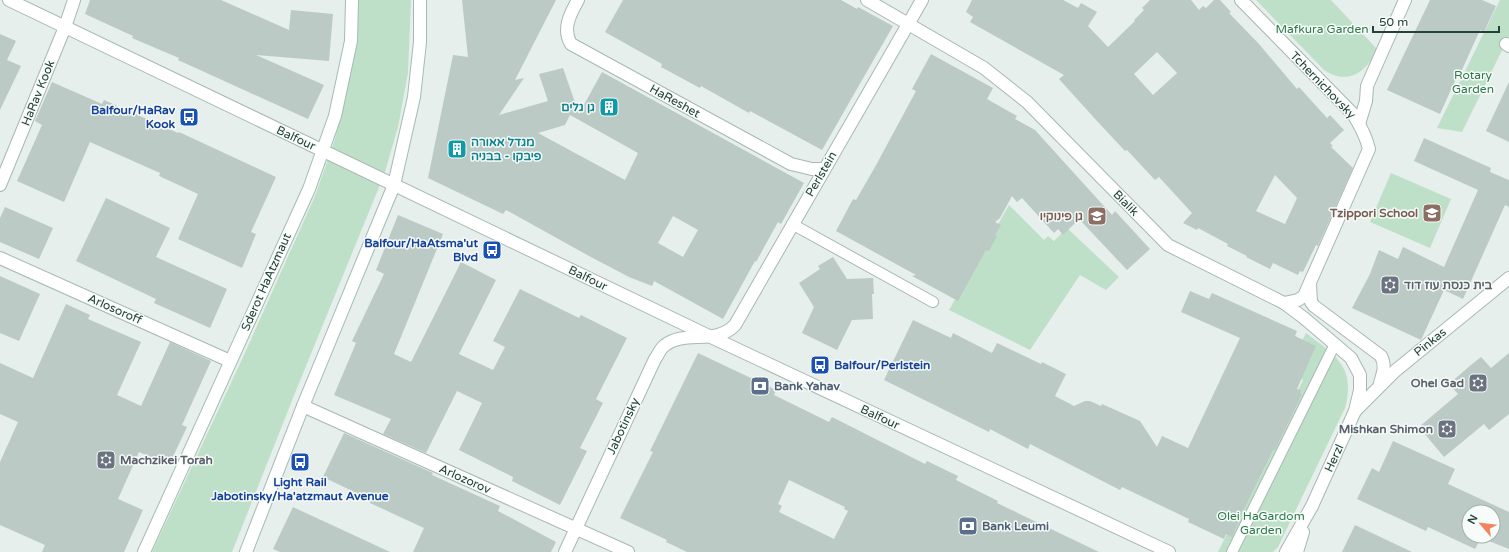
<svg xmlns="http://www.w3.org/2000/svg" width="1509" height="552" font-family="'Varela Round','Noto Sans Hebrew',sans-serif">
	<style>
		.green { fill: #bfe0c8 }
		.building { fill: #bbcac4; fill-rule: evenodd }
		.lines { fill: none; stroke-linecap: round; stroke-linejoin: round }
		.pedestrian-casing { stroke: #a8b8b2; stroke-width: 12 }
		.minor-casing { stroke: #a8b8b2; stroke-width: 14 }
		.tertiary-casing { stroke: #a8b8b2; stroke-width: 14 }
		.secondary-casing { stroke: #a4bbb3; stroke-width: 14 }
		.pedestrian { stroke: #fff; stroke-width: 10 }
		.minor { stroke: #fff; stroke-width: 12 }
		.tertiary { stroke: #fff; stroke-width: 12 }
		.secondary { stroke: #fff; stroke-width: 12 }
		.labels { text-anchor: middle; stroke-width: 3; stroke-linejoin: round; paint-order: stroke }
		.park-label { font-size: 12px; fill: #2d7a4b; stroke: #f7fbf9 }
		.street-label { font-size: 12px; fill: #24423a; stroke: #f7fbf9 }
		.culture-label { font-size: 12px; font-weight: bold; fill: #0d838f; stroke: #f7fbf9; text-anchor: end }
		.transit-label { font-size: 12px; font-weight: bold; fill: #164399; stroke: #f7fbf9; text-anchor: end }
		.education-label { font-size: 12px; font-weight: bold; fill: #785e54; stroke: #f7fbf9; text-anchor: end }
		.worship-label { font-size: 12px; font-weight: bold; fill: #5b616d; stroke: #f7fbf9; text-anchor: start }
		.service-label { font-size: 12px; font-weight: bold; fill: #4e5e75; stroke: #f7fbf9; text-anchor: start }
	</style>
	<rect width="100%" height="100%" fill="#e6efeb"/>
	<g class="green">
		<path d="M358,0H411L408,73L398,127L384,175L295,393L232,552H152L244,355L315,196L334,142L346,97L356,41Z"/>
		<path d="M1256,0H1331L1377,49C1367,72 1348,86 1324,70Z"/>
		<path d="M1500,0H1509V36L1462,132L1437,128Z"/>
		<path d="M1391,173L1451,199L1430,248L1370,222Z"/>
		<path d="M1009,205L1044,240L1048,236L1054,241L1067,228L1119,277L1106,290L1080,275L1030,350L949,310Z"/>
		<path d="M1306,333C1336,356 1356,367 1345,408L1278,547L1273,552H1218L1303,380L1287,372Z"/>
	</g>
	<g class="building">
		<path d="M90,0H221L289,30L291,10L333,14L329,61L256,55L324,85L308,119L178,60L179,58L132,38L133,36L85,14Z"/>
		<path d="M462,0H556L515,80L524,78L499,115L548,101L539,74L563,68L579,114L602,72L804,183L781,224L778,222L756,262L755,261L723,319L654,281L652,286L629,277L589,256L506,210L503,214L428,178L453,55L468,57ZM570,115L638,153L625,180L538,133L565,125ZM673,216L698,230L683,257L658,243Z"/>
		<path d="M623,0H841L857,9L858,7L893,26L822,150L750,111L749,113L701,86L700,88L661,67L662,64L605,32Z"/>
		<path d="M972,0H1063L1078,8L1081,3L1097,12L1088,26L1108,47L1135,21L1134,20L1144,10L1142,8L1150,0H1191L1199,10L1203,6L1206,8L1214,0H1220L1231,12L1229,13L1259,44L1297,89L1299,87L1327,118L1330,115L1344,130L1330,143L1333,146L1331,147L1353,168L1318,246L1316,245L1303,272L1300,271L1298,275L1273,263L1270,269L1246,257L1247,256L1227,246L1228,244L1198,228L1197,230L1183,223L1192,213L1159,177L1155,180L1127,150L1125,151L1097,121L1059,79L1064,75L970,22L973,17L966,12ZM1157,52L1177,73L1153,95L1134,74ZM1275,175L1297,198L1285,224L1256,211Z"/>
		<path d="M1430,0H1482L1496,6L1484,32L1480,30L1461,72H1459L1440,114L1387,90Z"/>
		<path d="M0,34L16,41L7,60L21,66L0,110Z"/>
		<path d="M931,54L993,88L987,99L1017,116L1015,119L1035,130L1112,215L1115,211L1150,249L1127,270L1079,219L1063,235L1058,229L1054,233L1022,198L1017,202L1012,196L1000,218L995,222L1001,225L995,235L997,236L989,251L986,250L958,301L912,276L916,275L836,231L853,199L856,200L875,167L916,91L912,89Z"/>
		<path d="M52,82L102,104L104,100L178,133L179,132L276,177L251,232L256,234L242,268L178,239L198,194L159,176L160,173L90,142L64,202L17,181L42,125L35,121Z"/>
		<path d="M1509,82V142L1486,131Z"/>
		<path d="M1424,138L1491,168L1490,172L1509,180V207L1505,205L1463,299L1444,290L1421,340L1352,308L1370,274L1379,250L1398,259L1403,247L1444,267L1478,190L1414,161Z"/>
		<path d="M106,198L170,228L156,257L227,289L210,328L154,303L156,299L76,261Z"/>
		<path d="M5,207L53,228L39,259L0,242V218Z"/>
		<path d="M398,215L443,234L394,354L411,362L461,262L496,280L459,354L493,370L505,347L493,341L520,289L579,318L581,315L627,338L596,399L603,403L580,448L587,451L560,505L512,481L513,477L459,450L482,403L457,391L426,453L383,434L391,419L334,395L356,343L352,341L384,274L376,270Z"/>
		<path d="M833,257L847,279L873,278L874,294H872L873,319L852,320L837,350L802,333L814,307L799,283L820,269L818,266Z"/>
		<path d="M0,276L40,294L19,341L0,333Z"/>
		<path d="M1190,291L1209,299L1212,293L1297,331L1295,336L1316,346L1297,389L1301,390L1300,393L1302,394L1275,450H1273L1242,513L1232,537L1226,534L1224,539L1188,522L1189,519L1122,487L1120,490L1030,444L1028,449L990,429L989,432L884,380L913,320L951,338L953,333L992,353L997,343L1041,364L1042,362L1066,374L1055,396L1074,406L1085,401H1090L1101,406L1102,404L1140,421L1157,447L1162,436L1188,448L1240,338L1181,312Z"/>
		<path d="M66,304L90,315L88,319L141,342L117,395L141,406L170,342L211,361L182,425L187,427L169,465L139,452L118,499L143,510L124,552H42L45,545L0,525V462L18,422L0,414V363L33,378Z"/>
		<path d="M698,353L776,390L774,395L829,422L832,417L925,464L927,461L958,476L956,480L998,501L997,503L1099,552H687L666,542L667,540L620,518L653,452L650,451ZM789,480L845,507L844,509L848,511L834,539L779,512L782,506L778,504Z"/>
		<path d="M1509,353V414L1489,430L1484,424L1444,457L1419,427L1458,394L1449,384L1471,365L1481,357L1491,368Z"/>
		<path d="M344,433L433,473L432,475L500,506L498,511L556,542L551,552H413L424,528L370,503L371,500L323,477Z"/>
		<path d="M1393,441L1455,469L1448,484L1509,512V549L1481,538L1475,549L1428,527L1426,531L1357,499L1372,468L1379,472ZM1469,512H1493V536H1469Z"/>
		<path d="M293,507L390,552H280L273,549Z"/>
		<path d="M1355,525L1412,552H1342Z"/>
	</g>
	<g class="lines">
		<g class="pedestrian-casing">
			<g id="pedestrian">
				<path d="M792,224L933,302"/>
				<path d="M1232,552L1335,344"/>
			</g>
		</g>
		<g class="minor-casing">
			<g id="minor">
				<path d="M578,0C570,14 562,29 571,44L791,164L812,169H824"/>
				<path d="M867,0L984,68L1027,102L1168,245L1284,303L1304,318L1351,358L1360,375V390L1355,411L1312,506L1286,552"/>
				<path d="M1241,0L1353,114C1360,125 1366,136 1369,149L1304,296L1298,300L1284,303"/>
				<path d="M1506,44L1509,46"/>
				<path d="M1359,124L1366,101L1367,86L1405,0"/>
				<path d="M0,185L65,27L74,0"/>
				<path d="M0,258L230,361"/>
				<path d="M1310,284L1311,302L1314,306L1381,356C1386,366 1383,373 1380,383"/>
				<path d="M303,406L628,552"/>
				<path d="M1356,410L1395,371L1509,278"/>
				<path d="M565,552L655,359C658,355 660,349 664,346C685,329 715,346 735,325L922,0"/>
				<path d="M1297,552L1303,532"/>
			</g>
		</g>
		<g class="tertiary-casing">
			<path id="tertiary" d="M9,0L711,337L1169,552"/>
		</g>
		<g class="secondary-casing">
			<g id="secondary">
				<path d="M144,552L309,189L335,116L351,41L352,0"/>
				<path d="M246,552L303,406L394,185L414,97L420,42V0"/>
			</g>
		</g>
		<use href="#pedestrian" class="pedestrian"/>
		<use href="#minor" class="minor"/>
		<use href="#tertiary" class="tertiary"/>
		<use href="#secondary" class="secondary"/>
	</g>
	<defs>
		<g id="building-square" transform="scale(1)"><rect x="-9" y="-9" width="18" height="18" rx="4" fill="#0f9aa8" stroke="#f7fbf9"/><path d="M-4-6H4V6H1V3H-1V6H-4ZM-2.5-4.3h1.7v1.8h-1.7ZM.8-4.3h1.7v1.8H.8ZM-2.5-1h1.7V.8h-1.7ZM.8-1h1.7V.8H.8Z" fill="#fff"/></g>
		<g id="bus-square" transform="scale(1)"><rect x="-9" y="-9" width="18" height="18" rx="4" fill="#1a4fb4" stroke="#f7fbf9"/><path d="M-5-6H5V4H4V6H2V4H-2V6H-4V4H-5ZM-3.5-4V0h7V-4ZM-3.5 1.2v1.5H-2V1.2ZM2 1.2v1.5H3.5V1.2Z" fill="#fff"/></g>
		<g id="school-square" transform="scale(1)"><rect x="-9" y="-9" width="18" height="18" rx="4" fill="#8d6e63" stroke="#f7fbf9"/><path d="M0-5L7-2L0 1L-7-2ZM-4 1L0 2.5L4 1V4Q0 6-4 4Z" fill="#fff"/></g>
		<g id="synagogue-square" transform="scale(1)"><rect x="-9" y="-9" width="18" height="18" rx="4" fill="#6b7280" stroke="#f7fbf9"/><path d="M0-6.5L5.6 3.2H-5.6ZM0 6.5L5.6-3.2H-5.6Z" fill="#fff"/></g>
		<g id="bank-square" transform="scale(1)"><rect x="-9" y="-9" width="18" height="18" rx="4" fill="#5c6f8a" stroke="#f7fbf9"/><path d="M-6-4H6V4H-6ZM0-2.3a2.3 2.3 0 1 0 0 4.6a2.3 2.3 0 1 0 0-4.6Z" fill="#fff"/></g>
	</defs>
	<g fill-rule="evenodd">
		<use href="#building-square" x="609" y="107"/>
		<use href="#bus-square" x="189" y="117"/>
		<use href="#building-square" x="457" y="149"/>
		<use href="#school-square" x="1432" y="213"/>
		<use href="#school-square" x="1097" y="216"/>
		<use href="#bus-square" x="492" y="250"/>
		<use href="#synagogue-square" x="1390" y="285"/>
		<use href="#bus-square" x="820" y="365"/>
		<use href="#synagogue-square" x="1478" y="383"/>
		<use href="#bank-square" x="760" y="386"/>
		<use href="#synagogue-square" x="1447" y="429"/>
		<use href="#synagogue-square" x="106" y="460"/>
		<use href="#bus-square" x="300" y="462"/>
		<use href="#bank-square" x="968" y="526"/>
	</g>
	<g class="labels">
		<g class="park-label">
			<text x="1322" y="33">Mafkura Garden</text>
			<text x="1473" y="79">Rotary<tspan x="1473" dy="14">Garden</tspan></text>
			<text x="1261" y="520">Olei HaGardom<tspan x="1261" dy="14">Garden</tspan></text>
		</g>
		<g class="street-label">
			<text transform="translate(1323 85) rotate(46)" y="4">Tchernichovsky</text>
			<text transform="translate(38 93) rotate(-68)" y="4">HaRav Kook</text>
			<text transform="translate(675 101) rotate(29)" y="4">HaReshet</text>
			<text transform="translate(296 138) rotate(25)" y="4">Balfour</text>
			<text transform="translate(821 174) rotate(-60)" y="4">Perlstein</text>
			<text transform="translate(1126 203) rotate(45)" y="4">Bialik</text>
			<text transform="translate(588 278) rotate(26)" y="4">Balfour</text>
			<text transform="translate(266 282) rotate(-66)" y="4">Sderot HaAtzmaut</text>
			<text transform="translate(115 309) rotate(24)" y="4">Arlosoroff</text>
			<text transform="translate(1430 342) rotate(-39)" y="4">Pinkas</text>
			<text transform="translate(880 417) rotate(25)" y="4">Balfour</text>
			<text transform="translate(623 426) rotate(-65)" y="4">Jabotinsky</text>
			<text transform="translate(1334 458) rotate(-65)" y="4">Herzl</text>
			<text transform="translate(465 479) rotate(24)" y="4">Arlozorov</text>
		</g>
		<g class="culture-label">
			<text x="595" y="111">גן גלים</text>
			<text x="471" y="146" text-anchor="start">מגדל אאורה<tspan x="471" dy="14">פיבקו - בבניה</tspan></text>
		</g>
		<g class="transit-label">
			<text x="175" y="114">Balfour/HaRav<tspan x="175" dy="14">Kook</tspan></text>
			<text x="478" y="247">Balfour/HaAtsma'ut<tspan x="478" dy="14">Blvd</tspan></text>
			<text x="834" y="369" text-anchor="start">Balfour/Perlstein</text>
			<text x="300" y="486" text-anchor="middle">Light Rail<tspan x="300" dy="14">Jabotinsky/Ha'atzmaut Avenue</tspan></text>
		</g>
		<g class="education-label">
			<text x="1418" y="217">Tzippori School</text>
			<text x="1083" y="220">גן פינוקיו</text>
		</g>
		<g class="worship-label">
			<text x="1404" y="289">בית כנסת עוז דוד</text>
			<text x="1464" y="387" text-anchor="end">Ohel Gad</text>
			<text x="1433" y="433" text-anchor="end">Mishkan Shimon</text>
			<text x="120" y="464">Machzikei Torah</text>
		</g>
		<g class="service-label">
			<text x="774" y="390">Bank Yahav</text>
			<text x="982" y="530">Bank Leumi</text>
		</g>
	</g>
	<g transform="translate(1481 524) rotate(298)"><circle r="19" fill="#f7fbf9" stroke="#a3b1ad"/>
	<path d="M0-3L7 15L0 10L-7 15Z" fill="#f4845f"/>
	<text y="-6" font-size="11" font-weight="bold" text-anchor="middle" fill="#24423a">N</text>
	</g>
	<path d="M1373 26v6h126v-6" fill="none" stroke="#24423a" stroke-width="2"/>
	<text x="1379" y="26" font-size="12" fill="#24423a" stroke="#f7fbf9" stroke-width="3" paint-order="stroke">50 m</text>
</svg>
